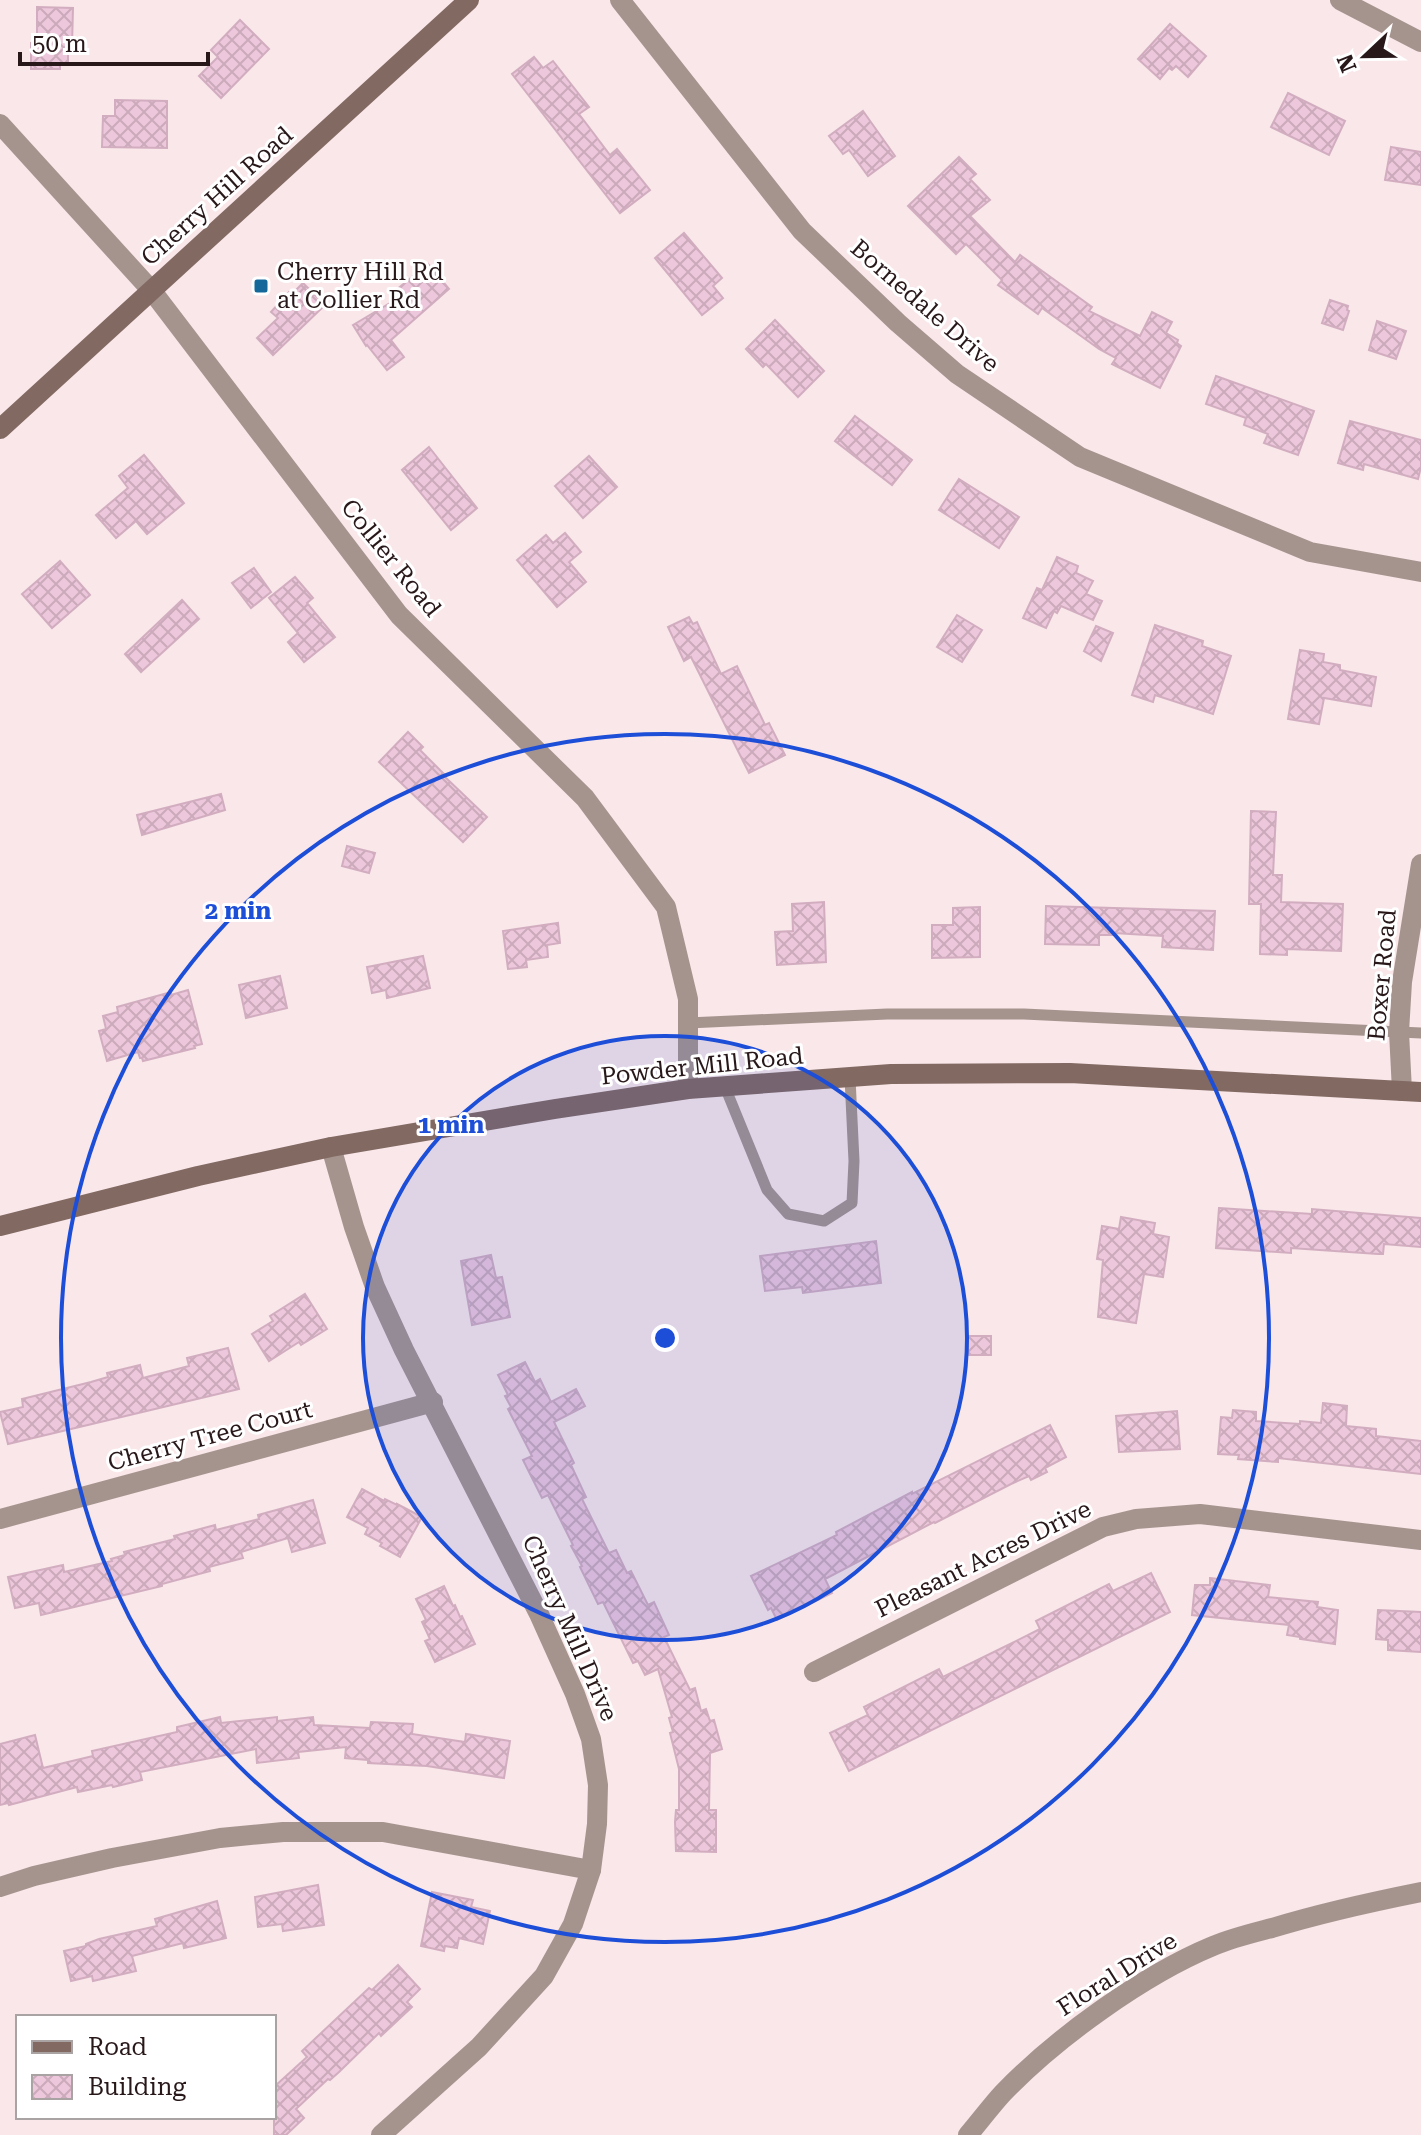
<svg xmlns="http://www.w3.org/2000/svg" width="1421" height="2135" font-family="'Roboto Serif',serif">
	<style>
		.building { fill: url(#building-cross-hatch); stroke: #d2adc0; stroke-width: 2 }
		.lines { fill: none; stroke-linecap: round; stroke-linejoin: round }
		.lane { stroke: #a5948e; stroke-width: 11 }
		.street { stroke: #a5948e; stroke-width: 20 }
		.secondary { stroke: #826962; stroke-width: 20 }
		.ring { fill: none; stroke: #1d4ed8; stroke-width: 4 }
		.poi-dot { fill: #14699a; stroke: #fff; stroke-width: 3 }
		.labels { text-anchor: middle; stroke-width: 6; stroke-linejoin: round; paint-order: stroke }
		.street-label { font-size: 24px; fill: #28181a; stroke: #fff }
		.poi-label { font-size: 24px; fill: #28181a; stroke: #fff; text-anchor: start }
		.centre { fill: #1d4ed8; stroke: #fff; stroke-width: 4 }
		.ring-label { font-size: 24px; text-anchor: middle; font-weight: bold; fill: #1d4ed8; stroke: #fff; stroke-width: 6; stroke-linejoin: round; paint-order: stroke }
	</style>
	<defs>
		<pattern id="building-cross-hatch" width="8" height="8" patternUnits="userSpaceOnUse" patternTransform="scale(2)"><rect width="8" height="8" fill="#edc7db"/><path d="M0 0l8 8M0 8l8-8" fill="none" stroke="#cbaabb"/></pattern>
	</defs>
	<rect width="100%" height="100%" fill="#f9e7e9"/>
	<g class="building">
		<path d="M37,7L73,8L72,46L68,45V63H60V69H31V43H37Z"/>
		<path d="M240,20L269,49L221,98L199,76L218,57L211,50Z"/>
		<path d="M1170,24L1206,56L1188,77L1176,66L1172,70L1169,68L1160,79L1138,59Z"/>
		<path d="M534,57L543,68L553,61L589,107L579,114L610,155L617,149L650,190L620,213L512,74Z"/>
		<path d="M1288,93L1345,121L1329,155L1271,127Z"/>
		<path d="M115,100L167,101V148L102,147L103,116H115Z"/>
		<path d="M863,111L895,156L868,176L849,150L843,154L829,136Z"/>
		<path d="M1391,147L1421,152V185L1385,180Z"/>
		<path d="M959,157L976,174L970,179L990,200L970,216L1015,262L1020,255L1092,307L1089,311L1140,336L1152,312L1172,322L1166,333L1178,340L1177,343L1181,346L1160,388L1112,364L1116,358L1099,349L1042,308L1038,314L998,285L1002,280L966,244L956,254L908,206Z"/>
		<path d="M684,233L722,278L713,286L723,298L702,315L655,258Z"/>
		<path d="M428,264L449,289L391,340L404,357L387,370L367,345L366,346L353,325L400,297L395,291Z"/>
		<path d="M303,283L325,305L273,355L257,338L278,318L271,312L289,292L292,294Z"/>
		<path d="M1330,300L1348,306L1347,310L1349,311L1343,330L1322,323Z"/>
		<path d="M775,320L824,371L798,397L766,364L763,367L746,349Z"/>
		<path d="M1377,321L1406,331L1396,359L1369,350Z"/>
		<path d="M1216,376L1314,411L1298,455L1264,443L1268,434L1244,425L1246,418L1206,404Z"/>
		<path d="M855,416L912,460L892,485L835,441Z"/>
		<path d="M1350,421L1421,440V467L1418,479L1364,464L1363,470L1338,463Z"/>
		<path d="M429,447L477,508L451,530L402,470Z"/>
		<path d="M144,455L184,503L147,534L136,521L116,538L96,515L128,488L119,476Z"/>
		<path d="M589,456L617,487L583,518L555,486Z"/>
		<path d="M959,479L1019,517L999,548L939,510Z"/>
		<path d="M565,533L581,552L569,562L586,582L557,607L517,560L546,535L553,543Z"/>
		<path d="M1057,557L1078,566L1076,573L1093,581L1086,594L1102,601L1093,620L1061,606L1057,613L1054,611L1046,628L1023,618L1037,588L1042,590Z"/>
		<path d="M60,561L90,595L52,628L22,594Z"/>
		<path d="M254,568L271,592L251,608L232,583Z"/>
		<path d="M295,577L313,598L307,603L335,637L304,662L288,642L298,633L269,598Z"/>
		<path d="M182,600L199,619L141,672L125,654Z"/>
		<path d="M957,615L982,630L962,662L937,647Z"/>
		<path d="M689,617L693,624L697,622L721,674L737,666L765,725L769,723L785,755L749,773L691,657L684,661L668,627Z"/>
		<path d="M1155,625L1203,641L1202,646L1231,656L1213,714L1155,695L1153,702L1132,695Z"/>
		<path d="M1096,626L1113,633L1101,661L1084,651Z"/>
		<path d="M1300,650L1324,654L1323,662L1340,665V670L1376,677L1371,706L1324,698L1319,724L1288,719Z"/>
		<path d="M408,732L423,747L420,750L445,775L444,776L487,817L463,842L379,762Z"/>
		<path d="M221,794L225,810L142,835L137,815Z"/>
		<path d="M1251,811L1276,812L1273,875H1282L1281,902L1343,904L1341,951L1287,949V955L1260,954L1261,904H1249Z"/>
		<path d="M347,846L375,853L369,873L342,866Z"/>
		<path d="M824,902L826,962L777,965L775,932L793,931L792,904Z"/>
		<path d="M1046,906L1215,911L1213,950L1162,947L1163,936L1114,933V935H1099V945L1045,944Z"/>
		<path d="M980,907V957L932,958V925H953V908Z"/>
		<path d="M558,923L560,943L547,945L548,957L526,960L527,967L508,969L503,931Z"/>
		<path d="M423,956L430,988L387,998L386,990L372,993L367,967Z"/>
		<path d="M280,976L287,1008L246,1018L239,985Z"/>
		<path d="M188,990L202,1044L194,1046L195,1048L143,1061L142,1058H140L138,1052L107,1061L99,1031L106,1029L103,1016L118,1012L117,1007L171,992V995Z"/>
		<path d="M1219,1208L1312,1214V1209L1421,1218V1247L1384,1244L1383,1254H1378L1291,1248V1253L1216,1248Z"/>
		<path d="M1121,1217L1155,1223L1153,1234L1169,1237L1163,1277L1144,1274L1136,1323L1098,1317L1103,1260L1097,1259L1102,1226L1119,1229Z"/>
		<path d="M876,1241L881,1283L803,1293L802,1287L765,1291L760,1256Z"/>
		<path d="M491,1255L496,1278L502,1277L510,1317L472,1325L461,1261Z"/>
		<path d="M305,1294L327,1329L301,1345L299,1342L269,1361L252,1334L273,1321L270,1316Z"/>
		<rect x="968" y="1336" width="23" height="19"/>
		<path d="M228,1348L239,1389L8,1444L0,1412L23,1407L22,1399L91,1382L108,1377L107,1373L140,1365L143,1378L189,1366L187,1358Z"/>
		<path d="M525,1362L535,1382L540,1379L551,1402L576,1389L585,1406L554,1422L574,1463L571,1465L586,1497L582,1499L609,1553L616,1550L627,1573L631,1571L648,1605L654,1602L669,1635L664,1637L690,1690L695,1688L701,1711L706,1709L710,1721L714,1720L722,1749L710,1753L709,1810H716V1852L676,1851L675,1822L676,1810H679V1769L670,1733L673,1732L669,1718L672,1717L658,1669L645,1675L638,1661L633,1663L603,1602L598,1604L580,1567L582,1566L571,1546L573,1545L548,1495L542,1498L523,1460L532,1456L508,1409L511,1407L505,1396L508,1395L498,1375Z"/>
		<path d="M1323,1403L1347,1406L1346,1426L1376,1429V1436L1421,1441V1474L1278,1458V1462L1238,1459L1239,1455L1218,1454L1221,1417L1232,1418L1233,1410L1256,1412V1421L1300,1424V1421L1321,1423Z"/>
		<path d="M1177,1411L1180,1449L1119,1452L1116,1416Z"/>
		<path d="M1050,1425L1066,1457L1045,1468L1047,1472L1031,1480L1029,1476L1011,1484L935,1523L934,1522L825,1579L832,1593L777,1620L771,1608L768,1610L751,1576L837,1535L836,1532L912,1492V1494Z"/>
		<path d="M362,1489L384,1501L385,1499L397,1505V1504L422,1517L400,1557L380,1546L382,1543L365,1534L368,1528L347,1517Z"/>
		<path d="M313,1500L325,1543L292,1552L288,1538L241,1552L243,1558L209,1567L210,1571L162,1584V1586L41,1615L39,1603L15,1608L8,1577L63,1565L64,1572L112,1561L111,1559L125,1555L124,1552L175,1539L174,1536L215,1525L216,1530L259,1519L258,1515Z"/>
		<path d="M1151,1573L1170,1612L849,1771L830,1733L868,1715L864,1707L939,1669L943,1677L1002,1648L1040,1629L1036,1621L1109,1584L1113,1591Z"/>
		<path d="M1210,1578L1270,1585L1268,1597L1318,1602L1317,1607L1338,1610L1335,1644L1300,1639V1637L1287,1635L1289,1625L1192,1615L1195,1585H1210Z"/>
		<path d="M444,1586L453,1606L455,1605L460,1617L462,1616L475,1644L435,1662L425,1641L430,1639L422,1622L426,1620L416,1599Z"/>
		<path d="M1378,1610L1421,1612V1652L1388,1650V1640L1376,1639Z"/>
		<path d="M220,1717L221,1723L277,1717V1721L313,1717L314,1725L370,1728L371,1722L413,1724L412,1734L465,1742L466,1734L510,1741L504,1778L427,1766L368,1763V1760L345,1758L346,1747L298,1752L299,1758L257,1763L256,1749L140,1772L142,1780L113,1787L112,1785L78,1792L77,1787L9,1805L8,1803L0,1805V1744L35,1735L43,1768L93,1756L92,1751L177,1732V1727Z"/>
		<path d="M318,1885L324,1925L283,1931L282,1924L258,1927L255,1897Z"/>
		<path d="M432,1892L473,1900L471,1907L490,1911L483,1944L459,1938L457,1948L445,1946L444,1951L421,1946Z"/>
		<path d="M217,1901L226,1938L184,1948L183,1943L132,1956L136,1971L93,1981L92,1976L71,1981L64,1951L86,1946V1944L99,1939L157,1926L155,1919Z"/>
		<path d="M398,1965L420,1989L407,2002L412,2007L381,2036L379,2033L339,2072L330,2080L328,2079L296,2109L304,2118L286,2135H274V2087L307,2057L302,2051L369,1988L372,1990Z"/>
	</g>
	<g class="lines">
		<g class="lane">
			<path d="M688,1023L887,1014H1024L1421,1033"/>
			<path d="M725,1087L767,1190L788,1214L824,1221L852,1203L854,1161L850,1078"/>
		</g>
		<g class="street">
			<path d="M620,0L802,231L898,323L957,374L1080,457L1310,552L1421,572"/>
			<path d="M1340,0L1421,42"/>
			<path d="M0,124L152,291L399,615L585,798L666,907L688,999V1089"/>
			<path d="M1402,1091L1399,1032L1402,982L1421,864"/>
			<path d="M331,1147L354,1227L375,1287L404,1350L539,1614L575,1694L591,1739L598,1785L597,1824L591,1870L573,1924L544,1976L479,2047L381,2135"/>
			<path d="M0,1519L433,1402"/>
			<path d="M814,1672L1103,1527L1136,1519L1200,1514L1421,1540"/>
			<path d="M0,1887L34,1876L112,1858L220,1838L283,1832H383L591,1870"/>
			<path d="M968,2135C980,2121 991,2106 1003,2093C1056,2038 1143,1975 1213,1946C1232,1938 1253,1933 1272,1928C1321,1913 1371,1902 1421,1892"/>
		</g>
		<g class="secondary">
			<path d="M0,429L469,0"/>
			<path d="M0,1226L198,1176L331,1147L555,1109L688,1089L891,1074L1070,1073L1421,1092"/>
		</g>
	</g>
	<circle cx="665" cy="1338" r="302" fill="#1d4ed8" fill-opacity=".12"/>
	<g class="ring">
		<circle cx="665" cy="1338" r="302"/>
		<circle cx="665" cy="1338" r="604"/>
	</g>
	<rect class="poi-dot" x="253" y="278" width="16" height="16" rx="4"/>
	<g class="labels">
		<g class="street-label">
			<text transform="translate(217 196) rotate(-42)" y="8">Cherry Hill Road</text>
			<text transform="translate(925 306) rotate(41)" y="8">Bornedale Drive</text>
			<text transform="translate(391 558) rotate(51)" y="8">Collier Road</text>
			<text transform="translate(1382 975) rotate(-85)" y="8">Boxer Road</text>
			<text transform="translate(702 1066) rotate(-6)" y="8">Powder Mill Road</text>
			<text transform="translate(210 1436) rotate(-15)" y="8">Cherry Tree Court</text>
			<text transform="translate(983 1559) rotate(-26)" y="8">Pleasant Acres Drive</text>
			<text transform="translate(570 1628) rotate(66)" y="8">Cherry Mill Drive</text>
			<text transform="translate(1117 1974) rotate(-32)" y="8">Floral Drive</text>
		</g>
		<g class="poi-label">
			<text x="277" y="280">Cherry Hill Rd<tspan x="277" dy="28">at Collier Rd</tspan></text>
		</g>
	</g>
	<circle cx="665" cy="1338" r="12" class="centre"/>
	<g class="ring-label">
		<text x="238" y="919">2 min</text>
		<text x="451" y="1133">1 min</text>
	</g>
	<rect x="16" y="2015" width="260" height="104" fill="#ffffff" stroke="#a9a3a3" stroke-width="2"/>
	<rect x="32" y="2041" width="40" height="12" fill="#826962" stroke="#a9a3a3" stroke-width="2"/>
	<text x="88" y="2055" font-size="24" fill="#28181a">Road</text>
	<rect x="32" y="2075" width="40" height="24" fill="url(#building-cross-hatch)" stroke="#a9a3a3" stroke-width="2"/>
	<text x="88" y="2095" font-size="24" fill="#28181a">Building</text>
	<g transform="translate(1365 56) rotate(248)" stroke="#ffffff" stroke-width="6" paint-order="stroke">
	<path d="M0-6L14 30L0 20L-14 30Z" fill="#28181a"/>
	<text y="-12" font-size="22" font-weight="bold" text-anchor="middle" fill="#28181a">N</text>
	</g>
	<path d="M20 52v12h188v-12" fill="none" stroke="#28181a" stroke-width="4"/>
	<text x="32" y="52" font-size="24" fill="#28181a" stroke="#ffffff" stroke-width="6" paint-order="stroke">50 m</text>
</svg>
